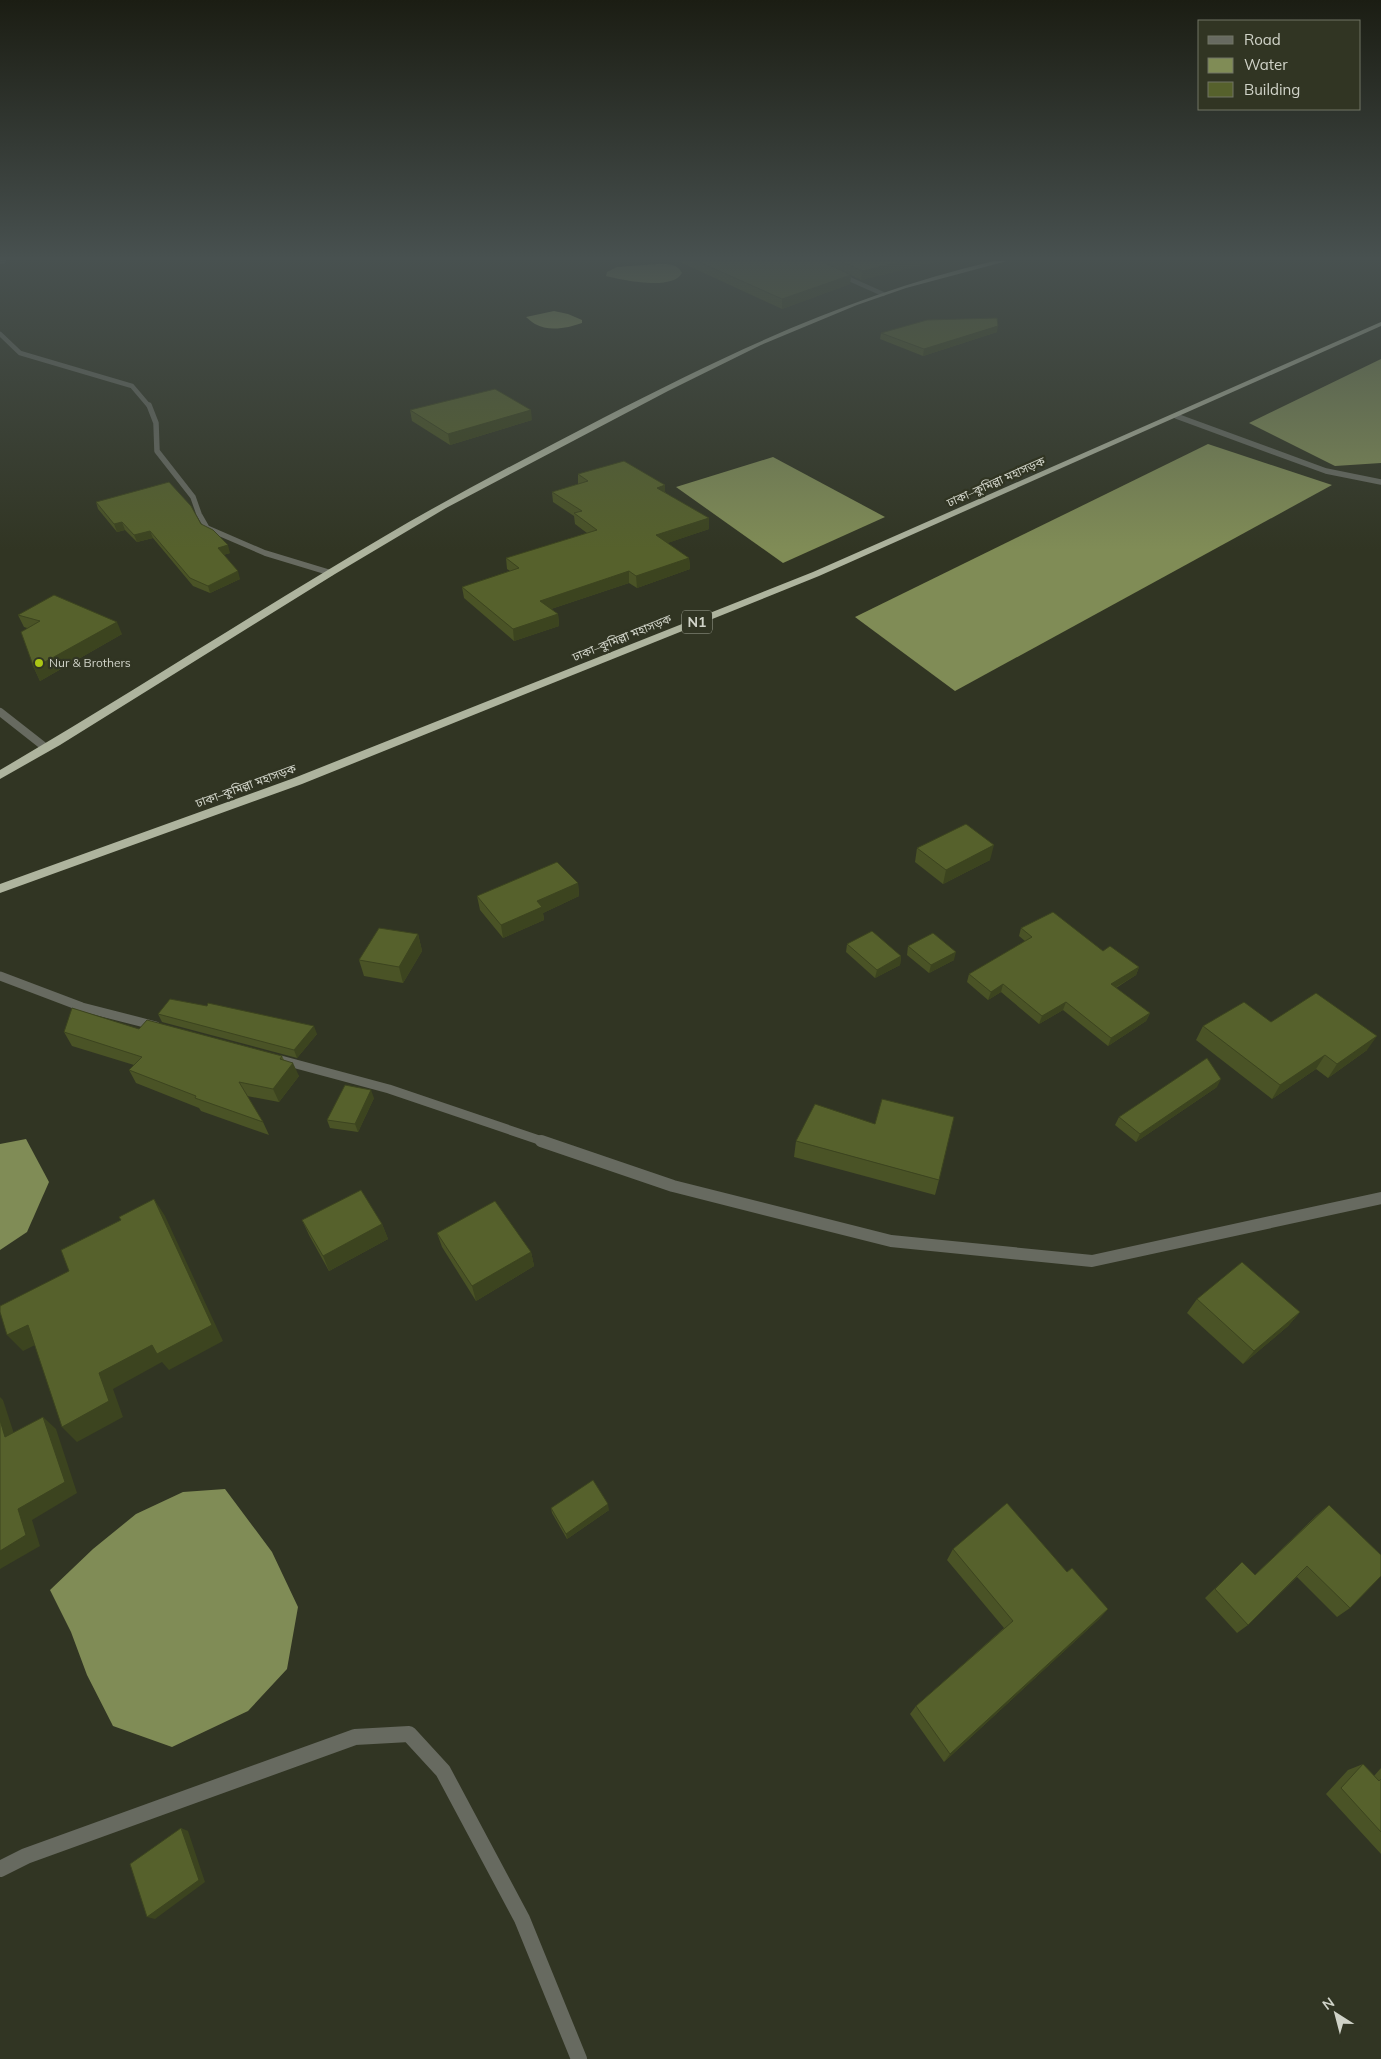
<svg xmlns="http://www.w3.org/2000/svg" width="1381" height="2059" font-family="Mulish,'Noto Sans Bengali',sans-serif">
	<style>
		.water { fill: #808c56 }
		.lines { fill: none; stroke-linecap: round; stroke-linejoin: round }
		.lane-far1 { stroke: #676a60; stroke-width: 5.5 }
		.lane { stroke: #676a60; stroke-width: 8 }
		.street-far4 { stroke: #676a60; stroke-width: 4.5 }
		.street-far3 { stroke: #676a60; stroke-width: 5.5 }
		.street-far2 { stroke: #676a60; stroke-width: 9 }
		.street-far1 { stroke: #676a60; stroke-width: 12 }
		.street { stroke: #676a60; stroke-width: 16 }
		.highway { fill: #aeb49e; fill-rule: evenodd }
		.wall { fill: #4a5326 }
		.shaded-wall { fill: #3c441f }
		.building { fill: #56612c; stroke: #3c441f }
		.poi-dot { fill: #abc615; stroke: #313523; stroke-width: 2 }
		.labels { text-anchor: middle; stroke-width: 4.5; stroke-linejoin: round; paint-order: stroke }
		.far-street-label { font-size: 12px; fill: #d0d3c8; stroke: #313523 }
		.far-poi-label { font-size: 12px; fill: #d0d3c8; stroke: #313523; text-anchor: start }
		.shield { fill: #313523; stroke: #a0a496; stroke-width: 1 }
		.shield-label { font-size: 14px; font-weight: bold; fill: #d0d3c8 }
	</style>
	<rect width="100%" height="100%" fill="#313523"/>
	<g class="water">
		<path d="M658,264C668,264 677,263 682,273C673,291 622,280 606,276L607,272L617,267Z"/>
		<path d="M554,311L568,314L582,320V323C568,328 549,332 535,324C531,322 529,319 526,317Z"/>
		<path d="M1381,359V463L1335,466L1249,423Z"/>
		<path d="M1208,444L1332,485L955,691L855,617Z"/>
		<path d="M773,457L885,517L783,563L676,487Z"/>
		<path d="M26,1139L49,1182L27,1232L0,1250V1144Z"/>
		<path d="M225,1489L272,1552L298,1607L287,1669L248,1711L172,1747L113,1726L87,1675L71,1632L50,1590L93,1549L136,1514L183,1492Z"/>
	</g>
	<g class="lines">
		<path class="lane-far1" d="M1176,416L1326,471L1381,482"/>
		<path class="lane" d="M0,712L46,748"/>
		<g class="street-far4">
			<path d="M0,262L4,261"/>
			<path d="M838,274L883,294"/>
			<path d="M0,334L20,353L132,386L149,406"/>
		</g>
		<path class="street-far3" d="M149,405L156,423L157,451L193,497L199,514L207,528L265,553L331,573"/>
		<g class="street-far2">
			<path d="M0,976L82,1007L156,1026"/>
			<path d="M281,1060L389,1089L545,1142"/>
		</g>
		<path class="street-far1" d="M541,1141L673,1186L891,1241L1092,1261L1381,1198"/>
		<path class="street" d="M0,1869L26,1856L355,1737L409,1734L443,1771L522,1919L579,2059"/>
		<g class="highway">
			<path d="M994,261H1007L906,288L857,305L761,345L668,391L446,508L335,574L60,745L0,779V770C130,694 255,612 385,536C456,494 530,456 603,418C729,353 855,293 994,261Z"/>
			<path d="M1381,322V326L819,576L302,784L0,893V884L294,778L813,572Z"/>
		</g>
	</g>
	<g class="wall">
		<path d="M678,261H939L861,280L851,275L850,284L782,309Z"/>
		<path d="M997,332L923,356L880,339L881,333Z"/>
		<path d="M410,410L532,420L450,445L412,421Z"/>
		<path d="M578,474L665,485V492L709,529L667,543L689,558L690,569L637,588L629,583L551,609L558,614L559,626L514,641L464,598L462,587L510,571L507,569L506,558L587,533L575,524L574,516L553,502L552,492L578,484Z"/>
		<path d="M96,502L201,524L230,553L223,555L240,579L210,593L193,586L153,538L137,542L125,530L117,532L98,509Z"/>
		<path d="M18,615L122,634L40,681L34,668L27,628L24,627Z"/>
		<path d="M917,848L990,860L943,884L915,862Z"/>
		<path d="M578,883L579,896L543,913L544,920L503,938L480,910L477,896Z"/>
		<path d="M1021,928L1103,951L1139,967L1136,975L1116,988L1150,1013L1146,1021L1108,1046L1063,1010L1039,1024L1001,992L988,1000L967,982L969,974L1025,941L1019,936Z"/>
		<path d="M418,934L422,951L403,983L364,976L359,960Z"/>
		<path d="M847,944L901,956L900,965L875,978L846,952Z"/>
		<path d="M908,946L954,960L929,973L907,955Z"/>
		<path d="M158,1014L317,1034L297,1058L162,1022Z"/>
		<path d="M1271,1022L1367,1050L1328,1078L1316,1069L1272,1099L1196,1040L1203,1026Z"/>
		<path d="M139,1029L282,1056L284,1060L299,1076L279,1102L247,1096L263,1122L269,1135L201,1111L199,1108L136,1083L129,1070L134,1065L72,1046L64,1032Z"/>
		<path d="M1217,1087L1136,1142L1115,1125L1119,1117Z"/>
		<path d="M374,1098L358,1132L330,1128L327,1120Z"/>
		<path d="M796,1141L939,1180L935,1195L794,1157Z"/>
		<path d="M302,1220L382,1224L388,1239L329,1271L309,1235Z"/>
		<path d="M437,1233L531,1252L534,1266L476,1301L442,1247Z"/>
		<path d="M1197,1299L1300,1312L1288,1326L1243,1364L1187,1313Z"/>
		<path d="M1329,1505L1350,1608L1337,1617L1297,1577L1248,1625L1237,1633L1205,1598L1242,1562L1255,1575L1317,1515Z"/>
		<path d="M551,1508L609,1510L567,1539L552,1513Z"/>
		<path d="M953,1549L1067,1572L1108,1609L1099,1619L944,1762L910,1714L916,1706L1004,1628L947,1560Z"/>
		<path d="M1363,1764L1374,1776L1381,1768V1854L1326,1794L1348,1770Z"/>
	</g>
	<g class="shaded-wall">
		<path d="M583,261H596L583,264Z"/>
		<path d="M903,261H939L861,280L862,271Z"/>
		<path d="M851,275L850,284L782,309V299Z"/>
		<path d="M998,326L997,332L923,356L924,349Z"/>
		<path d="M531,410L532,420L450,445L448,434Z"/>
		<path d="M665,485V496L657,488Z"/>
		<path d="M709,518V529L656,547V535Z"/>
		<path d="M122,522L125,530L117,532L114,524Z"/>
		<path d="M150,531L153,538L137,542L134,535Z"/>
		<path d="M228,545L230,553L220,556L218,548Z"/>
		<path d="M689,558L690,569L637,588L636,576Z"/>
		<path d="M238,571L240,579L210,593L208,586Z"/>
		<path d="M629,571V583L542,612L540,601Z"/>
		<path d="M558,614L559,626L514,641L513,629Z"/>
		<path d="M117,622L122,634L40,681L34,668Z"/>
		<path d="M994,845L990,860L943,884L946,870Z"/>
		<path d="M578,883L579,896L543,913L544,920L503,938L501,925L537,901Z"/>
		<path d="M418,934L422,951L403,983L399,967Z"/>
		<path d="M956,952L954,960L929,973L931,965Z"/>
		<path d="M901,956L900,965L875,978L877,970Z"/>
		<path d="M1139,967L1136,975L1108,992L1111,984Z"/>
		<path d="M1003,984L1001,992L988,1000L991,992Z"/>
		<path d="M1066,1002L1063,1010L1039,1024L1042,1016Z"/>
		<path d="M1150,1013L1146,1021L1108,1046L1111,1038Z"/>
		<path d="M314,1026L317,1034L297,1058L294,1050Z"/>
		<path d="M1377,1036L1367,1050L1328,1078L1337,1064Z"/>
		<path d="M1325,1055L1316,1069L1272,1099L1280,1085Z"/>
		<path d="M293,1063L299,1076L279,1102L273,1089Z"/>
		<path d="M1221,1079L1217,1087L1136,1142L1140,1134Z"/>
		<path d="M371,1090L374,1098L358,1132L355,1124Z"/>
		<path d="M154,1199L165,1216L223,1341L169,1370L162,1362L113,1389L123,1417L77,1442L62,1427L99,1373Z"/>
		<path d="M382,1224L388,1239L329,1271L323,1256Z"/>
		<path d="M531,1252L534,1266L476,1301L472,1286Z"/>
		<path d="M1300,1312L1288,1326L1243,1364L1254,1351Z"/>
		<path d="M28,1325L43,1341L23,1351L7,1335Z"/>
		<path d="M0,1397L3,1400L19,1449L5,1437L0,1420Z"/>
		<path d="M43,1417L56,1429L77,1493L32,1520L40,1546L0,1569V1551Z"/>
		<path d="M608,1504L609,1510L567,1539L566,1534Z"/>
		<path d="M1108,1609L1099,1619L944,1762L950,1754Z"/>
		<path d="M181,1828L188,1831L205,1882L155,1919L147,1917Z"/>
	</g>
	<g class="building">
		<path d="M697,261H821L851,275L782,299Z"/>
		<path d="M841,261H903L862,271Z"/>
		<path d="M997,318L998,326L924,349L881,333L927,320Z"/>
		<path d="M495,389L531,410L448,434L410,410Z"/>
		<path d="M624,461L665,485L657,488L709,518L656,535L689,558L636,576L629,571L540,601L558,614L513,629L462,587L519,568L506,558L597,530L574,513L582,511L552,492L588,481L578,474Z"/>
		<path d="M169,482L191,506L201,524L213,530L228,545L218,548L238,571L208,586L190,578L150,531L134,535L122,522L114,524L96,502Z"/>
		<path d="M54,595L117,622L34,668L21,632L40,621L18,615Z"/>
		<path d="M966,824L994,845L946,870L917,848Z"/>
		<path d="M557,862L578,883L537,901L542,907L501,925L477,896Z"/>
		<path d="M1053,912L1103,951L1110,946L1139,967L1111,984L1150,1013L1111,1038L1066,1002L1042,1016L1003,984L991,992L969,974L1032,937L1021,928Z"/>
		<path d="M379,928L418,934L399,967L359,960Z"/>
		<path d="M872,931L901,956L877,970L847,944Z"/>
		<path d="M933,933L956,952L931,965L908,946Z"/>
		<path d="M1316,993L1377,1036L1337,1064L1325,1055L1280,1085L1203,1026L1244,1002L1271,1022Z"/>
		<path d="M170,999L207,1006L208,1003L314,1026L294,1050L158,1014Z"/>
		<path d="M72,1008L139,1029L147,1020L282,1056L280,1059L293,1063L273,1089L239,1082L263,1122L195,1098L196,1096L129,1070L142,1057L64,1032Z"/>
		<path d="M1207,1058L1221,1079L1140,1134L1119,1117Z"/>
		<path d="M345,1085L371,1090L355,1124L327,1120Z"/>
		<path d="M882,1099L954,1117L939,1180L796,1141L815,1104L875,1124Z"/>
		<path d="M361,1190L382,1224L323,1256L302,1220Z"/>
		<path d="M154,1199L212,1325L157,1354L152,1345L99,1373L109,1401L62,1427L28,1325L7,1335L0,1312V1306L69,1271L61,1250L121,1220L119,1217Z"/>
		<path d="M495,1201L531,1252L472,1286L437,1233Z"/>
		<path d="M1242,1262L1300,1312L1254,1351L1197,1299Z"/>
		<path d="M43,1417L65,1482L18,1509L26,1535L0,1551V1420L5,1437Z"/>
		<path d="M593,1480L608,1504L566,1534L551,1508Z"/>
		<path d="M1007,1503L1067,1572L1072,1568L1108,1609L950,1754L916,1706L1013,1621L953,1549Z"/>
		<path d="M1329,1505L1381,1555V1576L1350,1608L1307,1566L1248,1625L1215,1589L1242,1562L1255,1575Z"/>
		<path d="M1363,1764L1379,1781L1381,1779V1832L1341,1788Z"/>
		<path d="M181,1828L199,1880L147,1917L130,1864Z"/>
	</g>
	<linearGradient id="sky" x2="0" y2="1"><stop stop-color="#1b1d13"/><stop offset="0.47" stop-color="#485150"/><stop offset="1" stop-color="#485150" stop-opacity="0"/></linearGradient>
	<rect width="1381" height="550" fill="url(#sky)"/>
	<circle class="poi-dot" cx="39" cy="663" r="5"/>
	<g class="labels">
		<g class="far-street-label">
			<text transform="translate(996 482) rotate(-24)" y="4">ঢাকা–কুমিল্লা মহাসড়ক</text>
			<text transform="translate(622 638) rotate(-22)" y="4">ঢাকা–কুমিল্লা মহাসড়ক</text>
			<text transform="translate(246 786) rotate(-20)" y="4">ঢাকা–কুমিল্লা মহাসড়ক</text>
		</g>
		<g class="far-poi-label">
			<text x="49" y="667">Nur &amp; Brothers</text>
		</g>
		<rect class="shield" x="682" y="610.5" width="30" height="23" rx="4"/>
		<g class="shield-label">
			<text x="697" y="627">N1</text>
		</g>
	</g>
	<rect x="1198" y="20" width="162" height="90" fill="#313523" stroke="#717465"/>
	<rect x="1208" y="36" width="25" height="8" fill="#676a60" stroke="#717465"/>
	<text x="1244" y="45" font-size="15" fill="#d0d3c8">Road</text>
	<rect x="1208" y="58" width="25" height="15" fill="#808c56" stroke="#717465"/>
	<text x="1244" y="70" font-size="15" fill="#d0d3c8">Water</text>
	<rect x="1208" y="82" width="25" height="15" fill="#56612c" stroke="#717465"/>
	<text x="1244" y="95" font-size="15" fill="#d0d3c8">Building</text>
	<g transform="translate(1336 2014) rotate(324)" stroke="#313523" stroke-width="4" paint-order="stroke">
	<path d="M0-4L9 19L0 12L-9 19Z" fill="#d0d3c8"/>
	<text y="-8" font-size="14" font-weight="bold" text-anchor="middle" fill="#d0d3c8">N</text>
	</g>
</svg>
